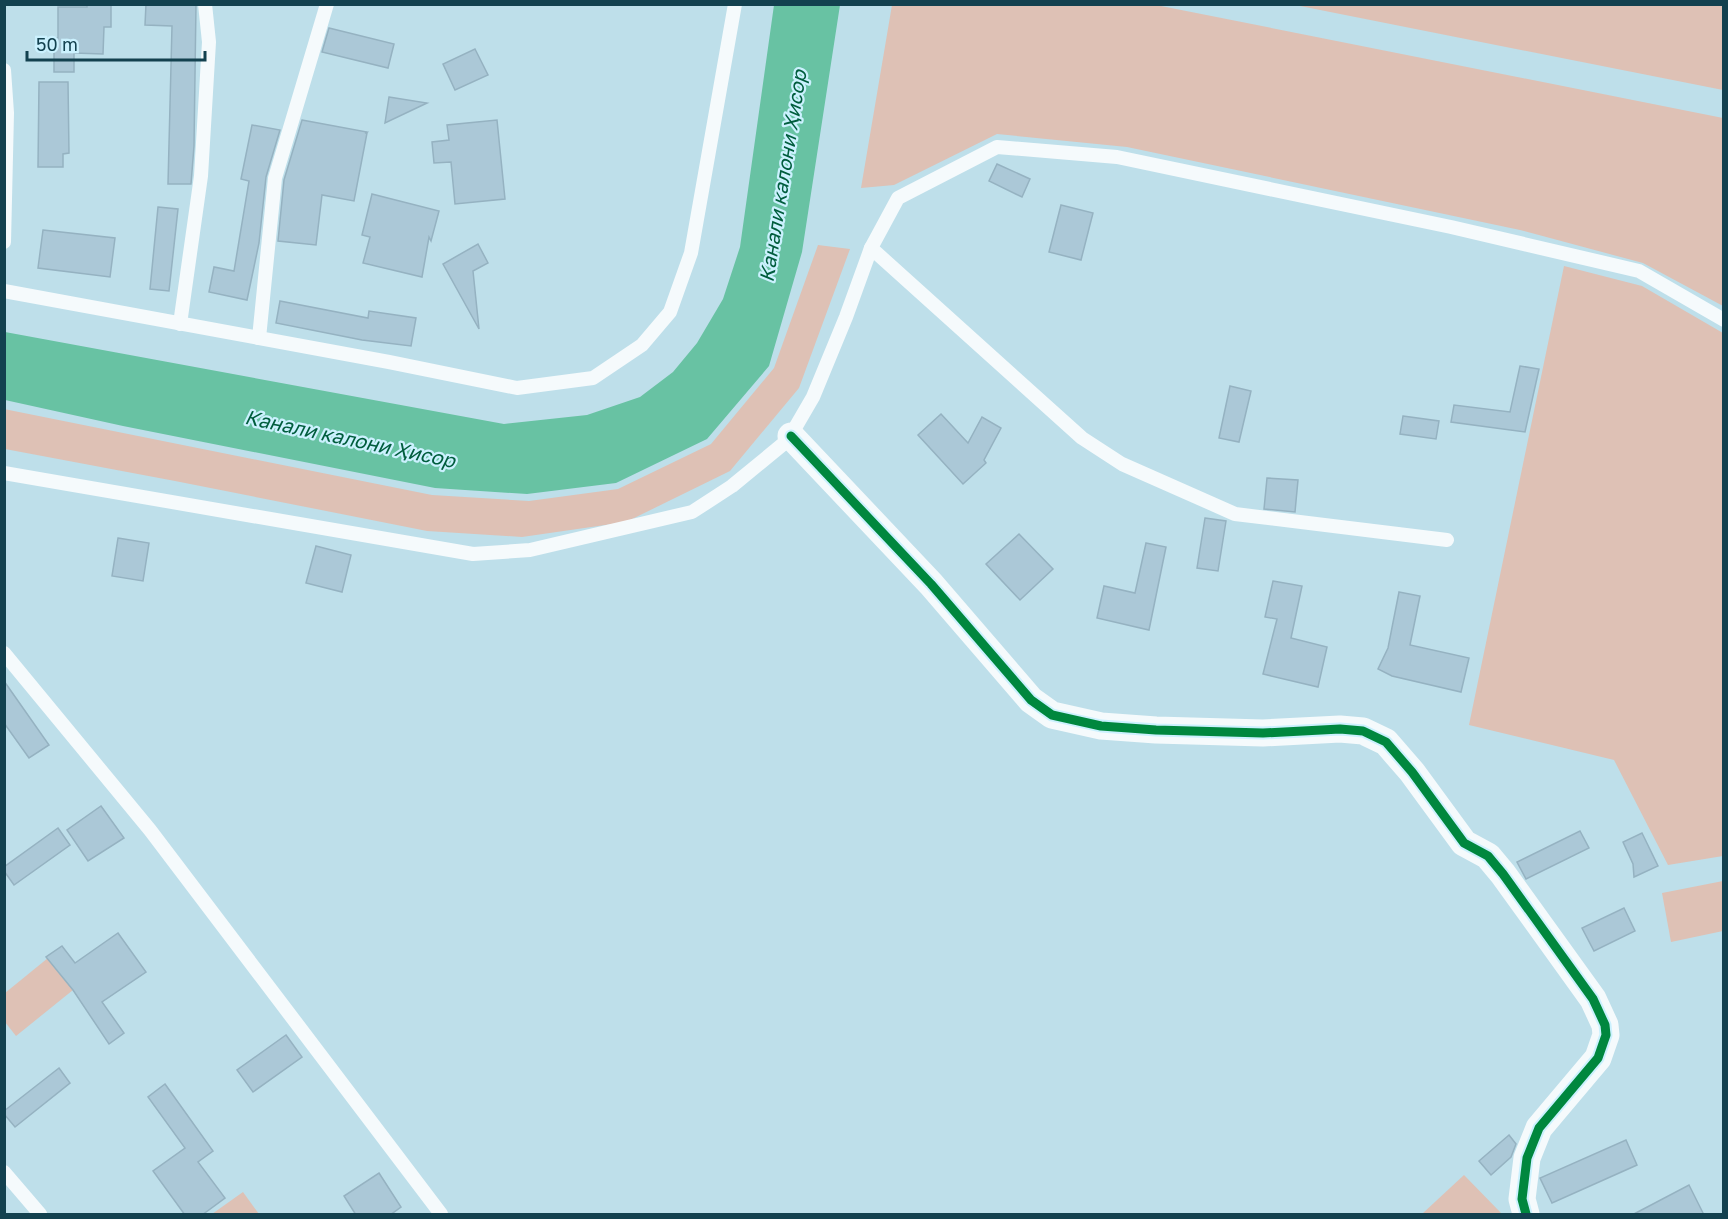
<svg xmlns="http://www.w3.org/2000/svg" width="1728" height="1219" font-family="'Golos Text',sans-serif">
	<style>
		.green { fill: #dec1b5 }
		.water { fill: #68c2a3 }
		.building { fill: #abc8d7; stroke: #95b2c1; stroke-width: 1.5 }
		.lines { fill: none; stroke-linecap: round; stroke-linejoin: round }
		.lane { stroke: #f5fafc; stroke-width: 14 }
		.street { stroke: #f5fafc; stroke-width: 27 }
		.cycleway-casing { stroke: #cbf1fe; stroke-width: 13 }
		.cycleway { stroke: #00873e; stroke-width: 9 }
		.labels { text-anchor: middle; stroke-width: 4.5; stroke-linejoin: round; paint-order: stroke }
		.water-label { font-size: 20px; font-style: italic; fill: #005d3d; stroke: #cbf1fe }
	</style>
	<rect width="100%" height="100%" fill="#bedfea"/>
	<g class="green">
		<path d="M892,5H1156L1723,118V306L1643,263L1520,230L1127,147L997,134L894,185L861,188Z"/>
		<path d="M1295,5H1722L1723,90Z"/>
		<path d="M818,245L850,249L799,388L730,471L626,522L522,537L427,531L175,481L5,449L4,409L432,495L529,501L618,489L711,444L774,368Z"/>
		<path d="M1564,266L1642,286L1723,333V856L1668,865L1614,760L1469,725Z"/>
		<path d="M1723,881V931L1671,942L1662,893Z"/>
		<path d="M48,958L73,990L16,1036L5,1022V993Z"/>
		<path d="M1464,1175L1502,1214H1422Z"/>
		<path d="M243,1192L259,1214H212Z"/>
	</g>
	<path class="water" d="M774,5H840L802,252L769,366L707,439L616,483L527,494L435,488L123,426L5,400V332L504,424L587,415L640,397L673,372L697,343L723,299L740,247Z"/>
	<g class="building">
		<path d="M87,4H111V27H104L103,54L74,53V72H54V38H58V7H87Z"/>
		<path d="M146,4H196L194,146L191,184H168L172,26L145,25Z"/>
		<path d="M329,28L394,44L388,68L322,52Z"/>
		<path d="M475,49L488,75L455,90L443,64Z"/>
		<path d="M39,82H68L69,153L63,154V167H38Z"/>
		<path d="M389,97L427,103L385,123Z"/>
		<path d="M302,120L367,132L365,133H367L354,201L322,195L316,245L278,241L284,180Z"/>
		<path d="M497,120L505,199L455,204L451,162L434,163L432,142L449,140L447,125Z"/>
		<path d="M252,125L280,130L266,177L259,243L247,300L209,292L214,267L234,271L249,181L241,179Z"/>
		<path d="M997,164L1030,179L1022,197L989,181Z"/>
		<path d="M372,194L439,211L431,241L429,237L422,277L363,263L370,237L362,235Z"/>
		<path d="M1061,205L1093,213L1081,260L1049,252Z"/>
		<path d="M158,207L178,209L169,291L150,289Z"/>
		<path d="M43,230L115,238L110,277L38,268Z"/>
		<path d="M478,244L488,263L473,271L479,329L443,264Z"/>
		<path d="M280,301L368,318L369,311L416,318L411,346L362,340L276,323Z"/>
		<path d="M1520,366L1539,369L1525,432L1451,422L1454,405L1510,412Z"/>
		<path d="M1230,386L1251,391L1239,442L1219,438Z"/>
		<path d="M941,414L968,443L982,417L1001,428L984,460L986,463L963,484L918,435Z"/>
		<path d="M1403,416L1439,421L1436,439L1400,434Z"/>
		<path d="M1267,478L1298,480L1295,512L1264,509Z"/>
		<path d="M1205,518L1226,521L1218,571L1197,568Z"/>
		<path d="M1019,534L1053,569L1020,600L986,564Z"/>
		<path d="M118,538L149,543L143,581L112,576Z"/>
		<path d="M1146,543L1166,547L1149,630L1097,618L1104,586L1135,593Z"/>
		<path d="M316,546L351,555L342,592L306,583Z"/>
		<path d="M1273,581L1302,586L1291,638L1327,647L1318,687L1263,674L1277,619L1265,617Z"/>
		<path d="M1399,592L1420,596L1410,645L1469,658L1461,692L1392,676L1378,669L1388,648Z"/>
		<path d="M4,681L49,745L29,758L4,723Z"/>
		<path d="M101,806L124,838L88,861L67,830Z"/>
		<path d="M58,828L70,845L14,885L4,871V867Z"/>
		<path d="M1580,831L1589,848L1526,879L1517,862Z"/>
		<path d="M1642,833L1658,866L1634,877L1633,864L1623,842Z"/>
		<path d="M1624,908L1635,931L1594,951L1582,928Z"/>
		<path d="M118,933L146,972L102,1002L124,1033L109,1044L73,990L46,957L62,946L75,963Z"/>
		<path d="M286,1035L302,1057L253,1092L237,1070Z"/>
		<path d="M59,1068L70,1083L15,1127L4,1114V1111Z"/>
		<path d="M165,1084L213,1151L198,1162L225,1198L202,1215H185L153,1171L185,1148L148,1097Z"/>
		<path d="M1509,1135L1516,1144L1511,1157L1491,1175L1479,1161Z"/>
		<path d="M1626,1140L1637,1165L1552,1203L1540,1178Z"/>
		<path d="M379,1173L401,1207L390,1215H356L344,1196Z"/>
		<path d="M1689,1185L1704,1215H1632Z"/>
	</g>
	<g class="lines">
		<g class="lane">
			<path d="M4,70L7,113L4,242"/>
			<path d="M4,291L389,362L517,388L593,378L642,345L670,312L691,253L735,4"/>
			<path d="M180,324L201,176L209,42L205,4"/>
			<path d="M259,338L275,178L327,4"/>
			<path d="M4,473L473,554L530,550L692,512L732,486L788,440L813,397L846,317L871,248"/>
			<path d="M1447,540L1235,514L1122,464L1082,438L871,248L898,198L997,147L1117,157L1451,227L1639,271L1724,320"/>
			<path d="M4,653L150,830L441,1214"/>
			<path d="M4,1172L40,1214"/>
		</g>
		<path class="street" d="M791,436L931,584L1031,700L1052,715L1101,726L1156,730L1263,733L1340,729L1363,731L1386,742L1412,772L1464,843L1488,856L1503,874L1593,999L1605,1025L1606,1035L1598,1058L1539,1128L1527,1158L1522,1199L1526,1214"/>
		<g class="cycleway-casing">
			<path id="cycleway" d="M791,436L931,584L1031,700L1052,715L1101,726L1156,730L1263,733L1340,729L1363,731L1386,742L1412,772L1464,843L1488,856L1503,874L1593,999L1605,1025L1606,1035L1598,1058L1539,1128L1527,1158L1522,1199L1526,1214"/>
		</g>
		<use href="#cycleway" class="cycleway"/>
	</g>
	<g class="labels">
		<g class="water-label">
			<text transform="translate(783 176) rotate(-81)" y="7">Канали калони Ҳисор</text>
			<text transform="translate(350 439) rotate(12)" y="7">Канали калони Ҳисор</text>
		</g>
	</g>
	<rect width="1728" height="1219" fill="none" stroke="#13414f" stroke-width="12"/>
	<path d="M27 51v9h178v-9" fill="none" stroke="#13414f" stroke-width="3"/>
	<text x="36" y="51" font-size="18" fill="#13414f" stroke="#cbf1fe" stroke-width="4.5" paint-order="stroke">50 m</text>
</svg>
